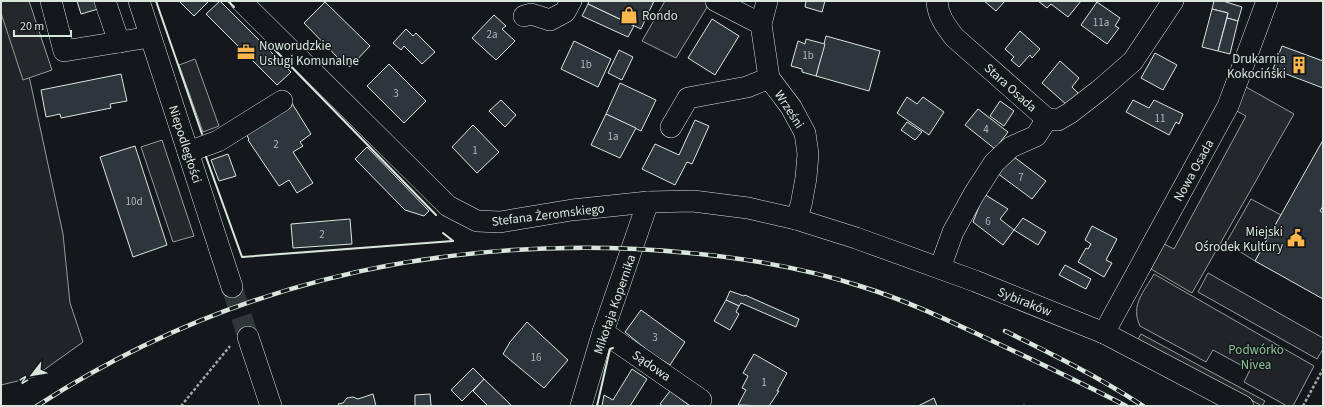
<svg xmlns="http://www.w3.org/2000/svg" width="1324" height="407" font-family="'Source Sans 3',sans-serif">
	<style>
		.green { fill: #202428; stroke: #939e99 }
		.parking { fill: #24282b; stroke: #939e99 }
		.building { fill: #2c363c; stroke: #d8e6dc }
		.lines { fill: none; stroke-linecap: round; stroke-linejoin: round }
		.minor-tunnel { stroke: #313739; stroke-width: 21; stroke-dasharray: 21 10; stroke-linecap: butt }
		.minor-casing { stroke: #d8e6dc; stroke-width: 22 }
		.path { stroke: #9da8a2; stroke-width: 2.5; stroke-dasharray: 3 2; stroke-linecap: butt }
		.minor { stroke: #14181c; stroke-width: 21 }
		.rail-casing { stroke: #d8e6dc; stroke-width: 4.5 }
		.rail { stroke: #14181c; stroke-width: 3; stroke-dasharray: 9; stroke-linecap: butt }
		.wall { stroke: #d8e6dc; stroke-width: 2 }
		.labels { text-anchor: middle; stroke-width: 3; stroke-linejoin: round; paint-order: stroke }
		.number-label { font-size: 11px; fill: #adbab4 }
		.poi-label { font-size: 13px; fill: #d8e6dc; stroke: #14181c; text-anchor: start }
		.street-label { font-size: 13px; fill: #d8e6dc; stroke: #14181c }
		.park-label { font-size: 13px; fill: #8ac095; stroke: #14181c }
	</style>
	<rect width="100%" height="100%" fill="#14181c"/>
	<g class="green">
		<path d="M1,1L26,62L63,234L70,303L83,342L34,377L1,385Z"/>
		<path d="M1251,199L1281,215L1255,261L1226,243Z"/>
		<path d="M1208,273L1323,338V349L1317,359L1198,292Z"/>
		<path d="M1154,274L1314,366L1293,406H1287L1244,382L1250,370L1213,350L1206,362L1140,326C1130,305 1144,292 1154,274Z"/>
	</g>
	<g class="parking">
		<path d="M1,1H29L52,70L23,80L1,13Z"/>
		<path d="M665,1H706L709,4L676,58L642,41Z"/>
		<path d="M195,59L219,126L203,132L179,65Z"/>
		<path d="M1246,87L1294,114L1192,293L1151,269L1164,244L1174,249L1246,116L1235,110Z"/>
		<path d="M162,140L194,236L173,242L141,147Z"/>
		<path d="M1141,334L1265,401L1262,406L1138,339Z"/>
	</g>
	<g class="building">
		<path d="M77,1H96L98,9L81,14Z"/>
		<path d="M179,1H209L194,16Z"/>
		<path d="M220,1L291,72L277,85L206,14Z"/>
		<path d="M589,1H654L641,29L588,4Z"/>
		<path d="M806,1H825L822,12L805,7Z"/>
		<path d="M984,1H1005L996,11Z"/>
		<path d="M1038,1H1081L1068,17L1051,4L1047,8Z"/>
		<path d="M1214,1H1223L1242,7L1238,21L1227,18L1228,13L1212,9Z"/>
		<path d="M325,2L370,46L350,67L340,58L339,59L304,23Z"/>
		<path d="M1097,2L1120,18L1115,26L1119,28L1107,44L1081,25Z"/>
		<path d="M588,4L634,26L628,37L582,16Z"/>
		<path d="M1212,9L1228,13L1218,51L1202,47Z"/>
		<path d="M494,15L506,26L502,29L515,41L496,60L472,38Z"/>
		<path d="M1227,18L1238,21L1230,54L1218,51Z"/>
		<path d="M712,19L739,36L715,75L688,58Z"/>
		<path d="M406,29L413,36L416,33L435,52L422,64L404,46L401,50L393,43Z"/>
		<path d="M1020,31L1040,49L1032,58L1030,55L1019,67L1011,60L1014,57L1005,49Z"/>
		<path d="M826,36L880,51L869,91L816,76Z"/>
		<path d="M806,39L825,44L816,76L802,72V69L791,66L798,41L805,44Z"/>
		<path d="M574,41L611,59L598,87L561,69Z"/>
		<path d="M1282,46L1323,61V88L1273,69Z"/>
		<path d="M619,50L633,57L622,80L608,73Z"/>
		<path d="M1155,53L1177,65L1163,90L1141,78Z"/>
		<path d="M1060,61L1079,78L1072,87L1078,93L1067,105L1042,83Z"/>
		<path d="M389,64L426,101L404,123L367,86Z"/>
		<path d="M121,74L127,101L110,104L111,108L61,118L60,114L46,117L41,90Z"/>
		<path d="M620,83L656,100L641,131L606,114Z"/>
		<path d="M288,97L311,134L300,142L303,146L293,152L313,183L297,193L289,180L279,186L248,140L249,139L246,134Z"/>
		<path d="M907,97L917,104L923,97L944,112L929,135L897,113Z"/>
		<path d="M501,100L516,115L505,127L489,111Z"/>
		<path d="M1133,100L1149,108L1154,100L1183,114L1179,124L1176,122L1169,135L1126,112Z"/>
		<path d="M1000,101L1014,111L1004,126L990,116Z"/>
		<path d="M978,109L1008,132L995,149L965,125Z"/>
		<path d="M606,114L636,128L620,158L591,145Z"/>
		<path d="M695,120L709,126L692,164L687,162L675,185L642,169L655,144L679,155Z"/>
		<path d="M907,122L922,132L915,140L901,130Z"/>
		<path d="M473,125L499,152L477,173L452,147Z"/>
		<path d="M1323,140V206L1320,211L1323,213V299L1255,261Z"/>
		<path d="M135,146L167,245L133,257L100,157Z"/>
		<path d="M367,147L429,211L424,216L405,210L355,159Z"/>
		<path d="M228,154L236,176L219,181L211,160Z"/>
		<path d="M1010,154L1046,181L1032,199L997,173Z"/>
		<path d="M984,194L1008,209L1000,219L1014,230L1003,245L973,222Z"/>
		<path d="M1023,218L1046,232L1038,245L1014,230Z"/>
		<path d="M350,219L352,244L293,248L291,224Z"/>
		<path d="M1092,226L1117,239L1106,260L1112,263L1104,277L1078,262L1086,248L1088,249L1091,244L1085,240Z"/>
		<path d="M1065,265L1091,279L1086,289L1059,275Z"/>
		<path d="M730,291L744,296L745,295L799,319L796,327L741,303L739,306L726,300Z"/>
		<path d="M726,300L739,306L736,312L739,314L730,330L714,321Z"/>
		<path d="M641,310L685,342L670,365L652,354L625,332Z"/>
		<path d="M527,322L568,360L544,388L503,354L510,342Z"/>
		<path d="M754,354L787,373L777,391H779L769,406L738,405L746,390L742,388L748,376L743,373Z"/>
		<path d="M473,368L484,379L462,401L451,390Z"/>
		<path d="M632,369L647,379L630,406H602L604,395L613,400Z"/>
		<path d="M484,379L511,405L510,406H488L473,391Z"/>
		<path d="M670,391L690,406H663L660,404Z"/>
		<path d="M373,394L376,406H339L338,404L343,403L347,398L353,397L358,399Z"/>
		<path d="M430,394L431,405L434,406H415V395Z"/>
		<path d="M934,398L937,406H918Z"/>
	</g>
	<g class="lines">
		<path class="minor-tunnel" d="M232,287L248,337"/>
		<g class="minor-casing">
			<g id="minor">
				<path d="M51,1L64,51L150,37"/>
				<path d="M105,1L119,42"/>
				<path d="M139,1L232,287"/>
				<path d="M241,1L448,206L477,221L500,222L572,210L648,202L693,201L748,208L796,219L856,238L975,281L1104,333L1243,406"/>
				<path d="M716,1L761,24"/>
				<path d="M767,1L761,24L769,78L791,107L805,133L808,154L806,178L801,205L796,219"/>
				<path d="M937,1C938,16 945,25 954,37L1047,119"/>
				<path d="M524,16L531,14L550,20L565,12L571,1"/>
				<path d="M1047,119L1058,120L1070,113L1101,89L1133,61L1173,1"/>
				<path d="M671,127L688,98L747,87L769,78"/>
				<path d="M188,152L218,141L282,101"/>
				<path d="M940,268L953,232L974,194L994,163L1011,147L1036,136L1047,119"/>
				<path d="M603,332L701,400"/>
				<path d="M1104,333L1228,106L1267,1"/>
				<path d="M248,337L271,406"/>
				<path d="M581,406L603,332L648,202"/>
			</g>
		</g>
		<g class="path">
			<path d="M181,406L230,346"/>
			<path d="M1023,406H1025"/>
			<path d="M1303,406L1323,369"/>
		</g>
		<use href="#minor" class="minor"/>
		<g class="rail-casing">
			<g id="rail">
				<path d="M1005,331C1052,354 1099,377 1143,406"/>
				<path d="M37,406C217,289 422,239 636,249C712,253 790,263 863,287C905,300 945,319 986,338C1033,360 1080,382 1126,406"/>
			</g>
		</g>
		<use href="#rail" class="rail"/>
		<g class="wall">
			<path d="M156,1L202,134"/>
			<path d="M228,1L234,7"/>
			<path d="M274,49L436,215"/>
			<path d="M206,157L242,257L453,241"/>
			<path d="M443,233L453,241"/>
			<path d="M597,406L610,349L613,348"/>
		</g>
	</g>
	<defs>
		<g id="shop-bare" transform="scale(1.38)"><path d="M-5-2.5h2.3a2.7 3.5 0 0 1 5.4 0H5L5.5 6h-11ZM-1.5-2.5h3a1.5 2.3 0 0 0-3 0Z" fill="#ffb74d" stroke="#14181c" stroke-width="2.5" paint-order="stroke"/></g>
		<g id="office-bare" transform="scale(1.38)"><path d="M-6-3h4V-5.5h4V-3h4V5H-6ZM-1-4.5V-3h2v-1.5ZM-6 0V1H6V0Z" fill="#ffb74d" stroke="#14181c" stroke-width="2.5" paint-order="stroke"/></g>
		<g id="building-bare" transform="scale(1.38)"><path d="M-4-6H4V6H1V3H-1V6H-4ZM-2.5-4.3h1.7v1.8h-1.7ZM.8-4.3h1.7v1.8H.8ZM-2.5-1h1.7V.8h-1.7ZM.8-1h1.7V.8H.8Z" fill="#ffb74d" stroke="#14181c" stroke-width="2.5" paint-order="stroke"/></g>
		<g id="civic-bare" transform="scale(1.38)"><path d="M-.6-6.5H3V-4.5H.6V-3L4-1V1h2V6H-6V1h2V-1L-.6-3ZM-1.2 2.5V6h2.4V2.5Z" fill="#ffb74d" stroke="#14181c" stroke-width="2.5" paint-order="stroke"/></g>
	</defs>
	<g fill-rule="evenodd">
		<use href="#shop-bare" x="629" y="15"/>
		<use href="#office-bare" x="246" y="52"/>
		<use href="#building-bare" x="1299" y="65"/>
		<use href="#civic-bare" x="1296" y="238"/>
	</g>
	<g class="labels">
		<g class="number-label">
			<text x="1101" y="26">11a</text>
			<text x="492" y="38">2a</text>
			<text x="808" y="59">1b</text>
			<text x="586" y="68">1b</text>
			<text x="396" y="97">3</text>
			<text x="1160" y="122">11</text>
			<text x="986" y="133">4</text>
			<text x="613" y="140">1a</text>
			<text x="276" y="148">2</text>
			<text x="475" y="154">1</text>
			<text x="1021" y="181">7</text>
			<text x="134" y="205">10d</text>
			<text x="988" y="225">6</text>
			<text x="322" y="238">2</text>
			<text x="655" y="341">3</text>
			<text x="536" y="361">16</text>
			<text x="764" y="386">1</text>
		</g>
		<g class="poi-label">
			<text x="642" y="20">Rondo</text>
			<text x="259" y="50">Noworudzkie<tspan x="259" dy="15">Usługi Komunalne</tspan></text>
			<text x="1286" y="63" text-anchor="end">Drukarnia<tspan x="1286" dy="15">Kokociński</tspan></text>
			<text x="1283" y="236" text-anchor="end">Miejski<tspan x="1283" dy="15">Ośrodek Kultury</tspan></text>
		</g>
		<g class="street-label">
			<text transform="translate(1011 87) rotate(42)" y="5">Stara Osada</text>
			<text transform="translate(790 109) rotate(57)" y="5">Wrześni</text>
			<text transform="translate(186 144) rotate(72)" y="5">Niepodległości</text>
			<text transform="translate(1193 170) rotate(-61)" y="5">Nowa Osada</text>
			<text transform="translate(548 214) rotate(-7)" y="5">Stefana Żeromskiego</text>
			<text transform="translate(1025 301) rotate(22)" y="5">Sybiraków</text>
			<text transform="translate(614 304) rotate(-71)" y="5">Mikołaja Kopernika</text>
			<text transform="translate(652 365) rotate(35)" y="5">Sądowa</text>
		</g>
		<g class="park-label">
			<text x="1256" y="354">Podwórko<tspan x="1256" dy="15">Nivea</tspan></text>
		</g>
	</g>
	<rect width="1324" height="407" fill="none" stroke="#d8e6dc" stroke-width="4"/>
	<g transform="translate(32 375) rotate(239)" stroke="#14181c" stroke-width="3" paint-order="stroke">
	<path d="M0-3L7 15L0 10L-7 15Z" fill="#d8e6dc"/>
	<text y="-6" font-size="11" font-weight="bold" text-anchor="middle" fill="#d8e6dc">N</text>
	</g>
	<path d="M14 30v6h57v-6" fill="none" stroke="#d8e6dc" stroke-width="2"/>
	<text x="20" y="30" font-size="12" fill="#d8e6dc" stroke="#14181c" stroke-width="3" paint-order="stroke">20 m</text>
</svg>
